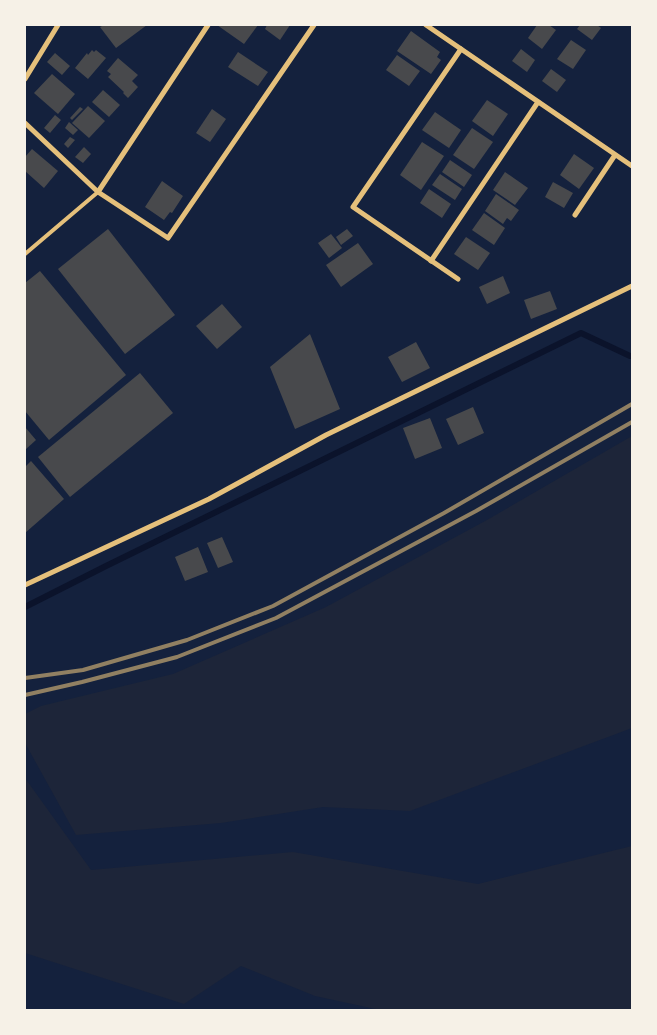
<svg xmlns="http://www.w3.org/2000/svg" width="657" height="1035" font-family="'PT Sans',sans-serif">
	<style>
		.green { fill: #1d2539 }
		.lines { fill: none; stroke-linecap: round; stroke-linejoin: round }
		.stream { stroke: #0b132b; stroke-width: 6 }
		.building { fill: #48494c }
		.service { stroke: #e5c07b; stroke-width: 4 }
		.minor { stroke: #e5c07b; stroke-width: 5 }
		.rail { stroke: #918062; stroke-width: 4 }
	</style>
	<rect width="100%" height="100%" fill="#14213d"/>
	<g class="green">
		<path d="M632,436V728L410,811L323,807L221,823L76,835L25,743V714L41,706L173,674L326,607L487,520Z"/>
		<path d="M25,778L91,870L293,852L478,884L632,846V1010H380L315,996L241,966L184,1004L25,953Z"/>
	</g>
	<g class="lines">
		<path class="stream" d="M25,607L106,566L581,333L630,356"/>
	</g>
	<g class="building">
		<path d="M104,25H147L116,48L100,27Z"/>
		<path d="M217,25H258L244,44Z"/>
		<path d="M267,25H290L280,40L265,29Z"/>
		<path d="M537,25H549L556,30L542,49L528,38Z"/>
		<path d="M580,25H597L601,28L592,40L577,29Z"/>
		<path d="M411,31L440,52L437,57L441,60L431,74L397,51Z"/>
		<path d="M571,40L586,50L573,69L557,59Z"/>
		<path d="M521,49L535,60L527,72L512,61Z"/>
		<path d="M92,50L94,52L96,50L106,58L88,79L75,68L87,53L88,55Z"/>
		<path d="M238,52L268,72L258,86L228,67Z"/>
		<path d="M55,53L70,66L62,75L47,62Z"/>
		<path d="M397,55L420,71L409,86L386,70Z"/>
		<path d="M118,58L138,75L132,81L138,87L128,98L123,93L124,92L108,77L111,74L107,71Z"/>
		<path d="M551,69L566,80L557,92L542,81Z"/>
		<path d="M52,74L75,94L58,114L34,93Z"/>
		<path d="M103,90L120,105L109,117L92,102Z"/>
		<path d="M487,100L508,114L493,136L472,121Z"/>
		<path d="M88,106L105,121L89,138L72,123Z"/>
		<path d="M80,107L83,109L72,120L70,118Z"/>
		<path d="M212,109L226,119L210,142L196,133Z"/>
		<path d="M435,112L461,130L449,148L422,130Z"/>
		<path d="M55,115L61,120L50,133L44,128Z"/>
		<path d="M69,122L78,130L73,135L65,128Z"/>
		<path d="M472,128L493,142L474,169L453,155Z"/>
		<path d="M70,137L75,140L68,148L64,144Z"/>
		<path d="M422,142L444,156L421,190L400,175Z"/>
		<path d="M84,147L91,154L83,163L75,157Z"/>
		<path d="M32,149L58,171L44,188L25,171V157Z"/>
		<path d="M574,154L594,168L579,189L560,175Z"/>
		<path d="M450,160L472,175L464,187L442,172Z"/>
		<path d="M505,172L528,188L515,205L493,190Z"/>
		<path d="M440,174L462,189L455,200L432,185Z"/>
		<path d="M162,181L183,196L172,213L170,212L164,220L145,207Z"/>
		<path d="M553,182L573,193L564,208L545,197Z"/>
		<path d="M429,189L451,204L442,218L420,203Z"/>
		<path d="M496,194L519,210L511,221L507,218L503,224L485,211Z"/>
		<path d="M484,213L505,228L494,245L472,230Z"/>
		<path d="M108,229L175,315L125,354L58,269Z"/>
		<path d="M347,229L353,236L341,245L336,237Z"/>
		<path d="M331,234L342,248L329,258L318,243Z"/>
		<path d="M466,237L490,253L478,270L454,254Z"/>
		<path d="M358,243L373,264L341,287L326,265Z"/>
		<path d="M40,271L126,375L49,440L25,411V283Z"/>
		<path d="M503,276L510,293L487,304L479,287Z"/>
		<path d="M550,291L557,309L531,319L524,300Z"/>
		<path d="M222,304L242,327L217,349L196,326Z"/>
		<path d="M310,334L340,409L295,429L270,367Z"/>
		<path d="M416,342L430,368L402,382L388,357Z"/>
		<path d="M140,373L173,413L70,497L38,457Z"/>
		<path d="M473,407L484,433L458,445L446,419Z"/>
		<path d="M430,418L442,448L415,459L403,428Z"/>
		<path d="M25,427L36,440L25,450Z"/>
		<path d="M31,461L64,499L25,533V467Z"/>
		<path d="M222,537L233,562L218,568L207,543Z"/>
		<path d="M198,547L208,572L185,581L175,557Z"/>
	</g>
	<g class="lines">
		<path class="service" d="M25,254L98,192"/>
		<g class="minor">
			<path d="M426,25L632,166"/>
			<path d="M25,79L58,25"/>
			<path d="M25,123L98,192L168,238L314,25"/>
			<path d="M98,192L208,25"/>
			<path d="M575,215L615,155"/>
			<path d="M431,261L538,102"/>
			<path d="M458,279L353,207L461,49"/>
			<path d="M25,585L209,499L326,435L632,286"/>
		</g>
		<g class="rail">
			<path d="M25,678L83,670L187,640L273,606L444,513L632,404"/>
			<path d="M25,695L82,682L177,657L276,618L476,511L632,422"/>
		</g>
	</g>
	<rect width="657" height="1035" fill="none" stroke="#f6f1e7" stroke-width="52"/>
</svg>
